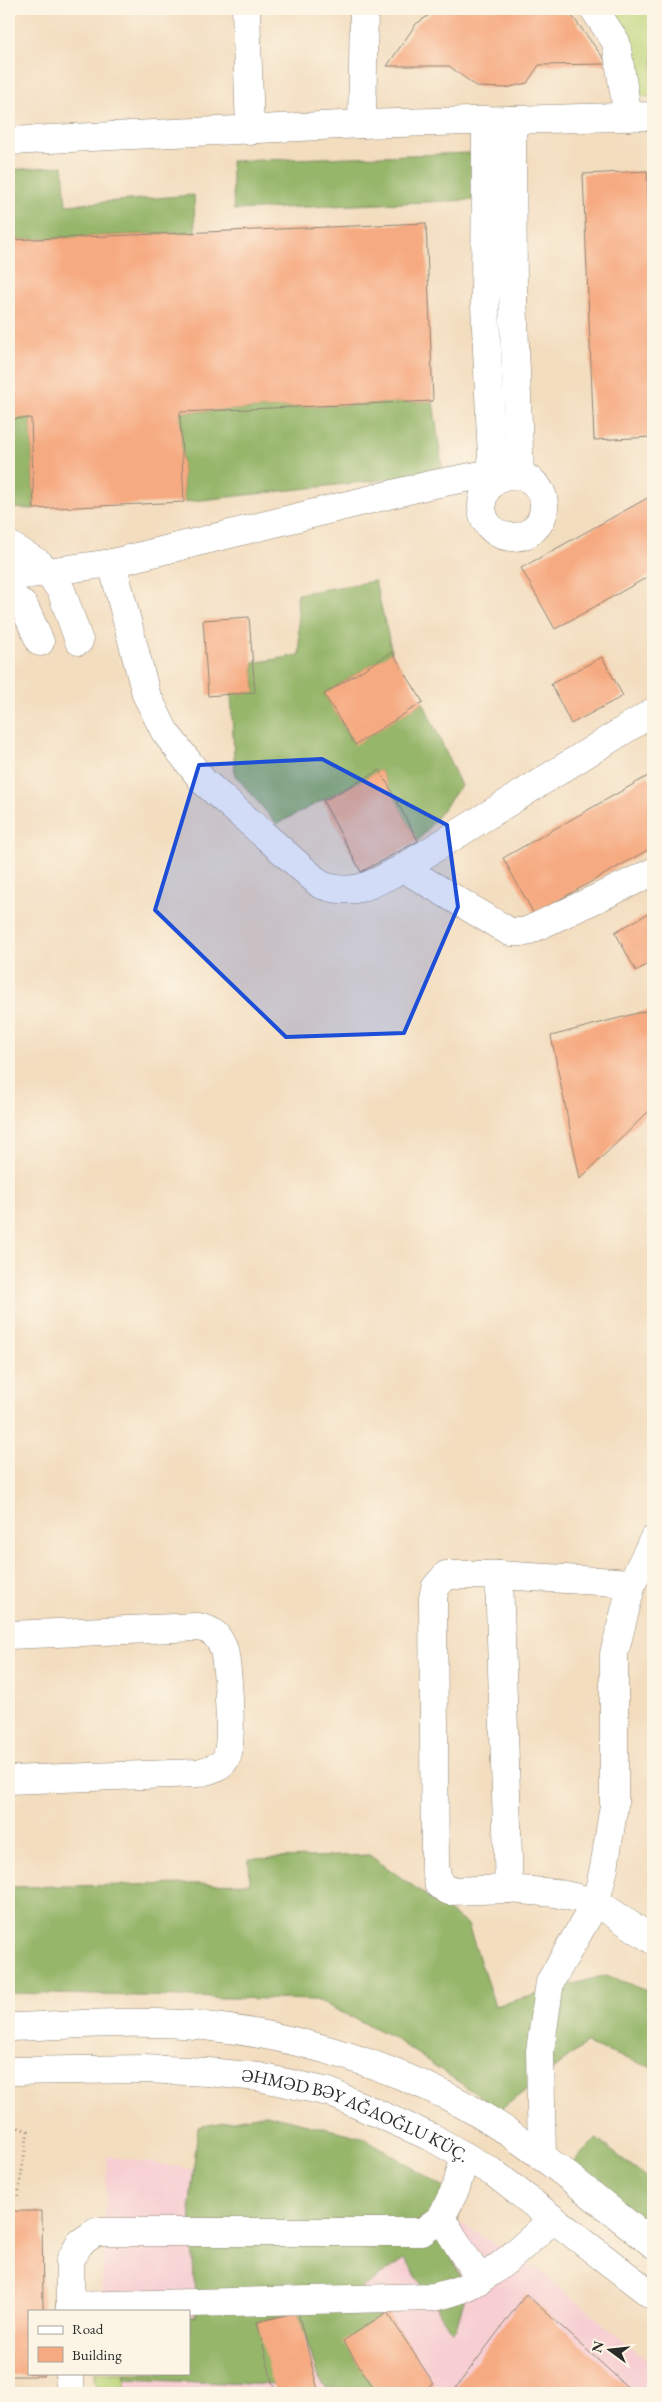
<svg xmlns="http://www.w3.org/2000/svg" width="662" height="2402" font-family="'EB Garamond',serif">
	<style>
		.built { fill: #f7cfd3 }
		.green { fill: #bed57a; stroke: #748052 }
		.forest { fill: #96b66a; stroke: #60704a }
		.building { fill: #f6aa81 }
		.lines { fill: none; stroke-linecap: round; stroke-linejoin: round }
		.minor-casing { stroke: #8f8475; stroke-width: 29 }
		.path { stroke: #8f8475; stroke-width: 3; stroke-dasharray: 1 4; stroke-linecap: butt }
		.minor { stroke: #fff; stroke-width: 28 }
		.marked { fill: #1d4ed8; fill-opacity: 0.2; stroke: #1d4ed8; stroke-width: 4; stroke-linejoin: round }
		.labels { text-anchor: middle; stroke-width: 4; stroke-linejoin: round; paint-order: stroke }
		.street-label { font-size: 18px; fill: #2b2b2b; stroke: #fcf5e5 }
	</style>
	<rect width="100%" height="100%" fill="#fcf5e5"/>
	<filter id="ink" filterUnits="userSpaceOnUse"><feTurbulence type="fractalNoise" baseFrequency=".02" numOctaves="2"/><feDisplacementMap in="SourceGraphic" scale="10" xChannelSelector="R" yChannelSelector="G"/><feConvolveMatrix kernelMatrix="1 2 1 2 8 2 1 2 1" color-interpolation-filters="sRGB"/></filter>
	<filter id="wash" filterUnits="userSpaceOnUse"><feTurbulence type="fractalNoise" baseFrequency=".0096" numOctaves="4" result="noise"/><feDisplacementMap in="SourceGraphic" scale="20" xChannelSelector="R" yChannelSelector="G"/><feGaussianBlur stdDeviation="1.12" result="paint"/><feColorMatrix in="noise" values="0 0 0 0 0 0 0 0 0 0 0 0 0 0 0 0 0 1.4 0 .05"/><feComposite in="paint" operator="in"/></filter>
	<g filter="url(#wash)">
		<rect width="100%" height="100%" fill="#f3ddbf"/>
		<path class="built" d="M107,2156L430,2206L537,2268L653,2366V2393H98L99,2373H189V2311H101Z"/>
		<g class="green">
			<path d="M612,9H653V96L635,97L630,41Z"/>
			<path d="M94,2373H124L126,2393H96Z"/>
		</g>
		<g class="forest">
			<path d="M472,153L473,200L234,210L231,161Z"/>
			<path d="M63,166L66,205L194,195L195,232L9,240V170Z"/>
			<path d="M433,401L443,473L184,502L180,412Z"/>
			<path d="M31,418L34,509L9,508V419Z"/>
			<path d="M375,581L392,652L324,694L355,744L423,702L461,786L418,841L380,770L277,824L235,775L231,694L255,692L253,663L300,655L297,594Z"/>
			<path d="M369,1855L468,1925L495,2006L606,1975L653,1993V2068L586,2044L500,2110L391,2036L316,2000L9,1993V1887L250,1883L249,1859Z"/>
			<path d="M266,2114L365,2138L462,2199L451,2256L467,2289L456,2328L452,2332L405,2259L361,2288L408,2361L398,2388L327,2389L317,2374L298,2312L257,2322L276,2385L124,2379V2373H189V2317L196,2316L190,2204L198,2127Z"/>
			<path d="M596,2139L653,2182V2225L571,2164Z"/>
		</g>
		<g id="blocks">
			<g class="building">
				<path d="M438,9H556L572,16L608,64L539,65L527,83L506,88L477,87L449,66H387L416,24Z"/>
				<path d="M647,171L653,334V437L594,440L583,174Z"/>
				<path d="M426,223L433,401L180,412L184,502L34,509L31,418L9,419V240Z"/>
				<path d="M653,495V574L555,629L521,568Z"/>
				<path d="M249,617L255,692L208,696L203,620Z"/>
				<path d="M392,652L423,702L355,745L324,694Z"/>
				<path d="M602,657L623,696L571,724L551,684Z"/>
				<path d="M380,770L418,841L361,872L323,801Z"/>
				<path d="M648,776L653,785V847L534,914L503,858Z"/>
				<path d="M653,911V961L636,971L615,932Z"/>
				<path d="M653,1009V1107L580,1179L551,1036Z"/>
				<path d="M9,2211H42L43,2311H29V2373H44V2376H9Z"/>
				<path d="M526,2294L634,2393H452Z"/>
				<path d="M298,2312L318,2390L306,2393H275L257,2322Z"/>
				<path d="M387,2312L434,2384L421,2393H377L343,2341Z"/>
			</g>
		</g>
	</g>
	<g filter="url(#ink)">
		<use href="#blocks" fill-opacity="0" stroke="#8f8475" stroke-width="1"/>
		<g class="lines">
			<g class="minor-casing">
				<g id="minor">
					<path d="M246,9L250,131"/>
					<path d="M594,9L616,42L628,117"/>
					<path d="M486,120L485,305L493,481"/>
					<path d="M512,120L513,295L520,475"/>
					<path d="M362,124L364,9"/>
					<path d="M9,141L362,124L653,116"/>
					<circle cx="513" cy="506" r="31"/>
					<path d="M9,545L40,564L61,590L79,641"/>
					<path d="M112,563L146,694L165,732L203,781L321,885C358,897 371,884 403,868L510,932H525L653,872"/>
					<path d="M9,577L112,563L429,485L492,473"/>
					<path d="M9,593L24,606L40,642"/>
					<path d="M403,868L653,712"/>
					<path d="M499,1575H446L435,1588L433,1598L435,1866L439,1885L449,1891L509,1889"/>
					<path d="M632,1583L499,1575L509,1889L555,1893L596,1902L653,1940"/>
					<path d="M9,1635L198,1627C214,1630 218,1635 224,1650C228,1670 233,1739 227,1756C223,1767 209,1770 198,1773L9,1780"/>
					<path d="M9,2027C74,2025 141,2019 205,2026C290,2035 374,2060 451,2098C524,2136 588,2193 653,2244"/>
					<path id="s1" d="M9,2071L144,2069L208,2072L259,2077L329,2092L433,2138L494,2173L653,2296"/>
					<path d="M542,2157L540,2051L550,1982L596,1902L604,1868L614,1805V1654L632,1583L653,1540"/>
					<path d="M441,2218L480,2280"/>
					<path d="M70,2306L433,2297C483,2289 517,2251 553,2219"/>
					<path d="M70,2311V2261L80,2243L96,2232H422L441,2218L456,2188L465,2156"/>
					<path d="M70,2393V2373"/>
				</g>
			</g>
			<path class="path" d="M9,2124L28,2131L18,2196H9"/>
			<use href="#minor" class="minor"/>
		</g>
	</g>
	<path class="marked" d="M322,759L447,825L458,907L404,1033L286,1037L155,910L199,765Z"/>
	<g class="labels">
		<g class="street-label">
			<text dy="6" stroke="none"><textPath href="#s1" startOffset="354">ƏHMƏD BƏY AĞAOĞLU KÜÇ.</textPath></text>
		</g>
	</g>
	<rect width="662" height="2402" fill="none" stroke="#fcf5e5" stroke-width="30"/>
	<rect x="28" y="2310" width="162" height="65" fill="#fcf5e5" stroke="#a8a49b"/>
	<rect x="38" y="2326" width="25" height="8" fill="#ffffff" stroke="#a8a49b"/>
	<text x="72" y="2334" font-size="15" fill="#2b2b2b">Road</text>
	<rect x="38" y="2347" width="25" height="15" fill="#f6aa81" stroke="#a8a49b"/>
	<text x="72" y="2360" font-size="15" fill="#2b2b2b">Building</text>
	<g transform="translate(610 2350) rotate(285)" stroke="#fcf5e5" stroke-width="4" paint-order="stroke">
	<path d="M0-4L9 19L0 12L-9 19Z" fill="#2b2b2b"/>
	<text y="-8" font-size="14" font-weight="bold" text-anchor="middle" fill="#2b2b2b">N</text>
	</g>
</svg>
